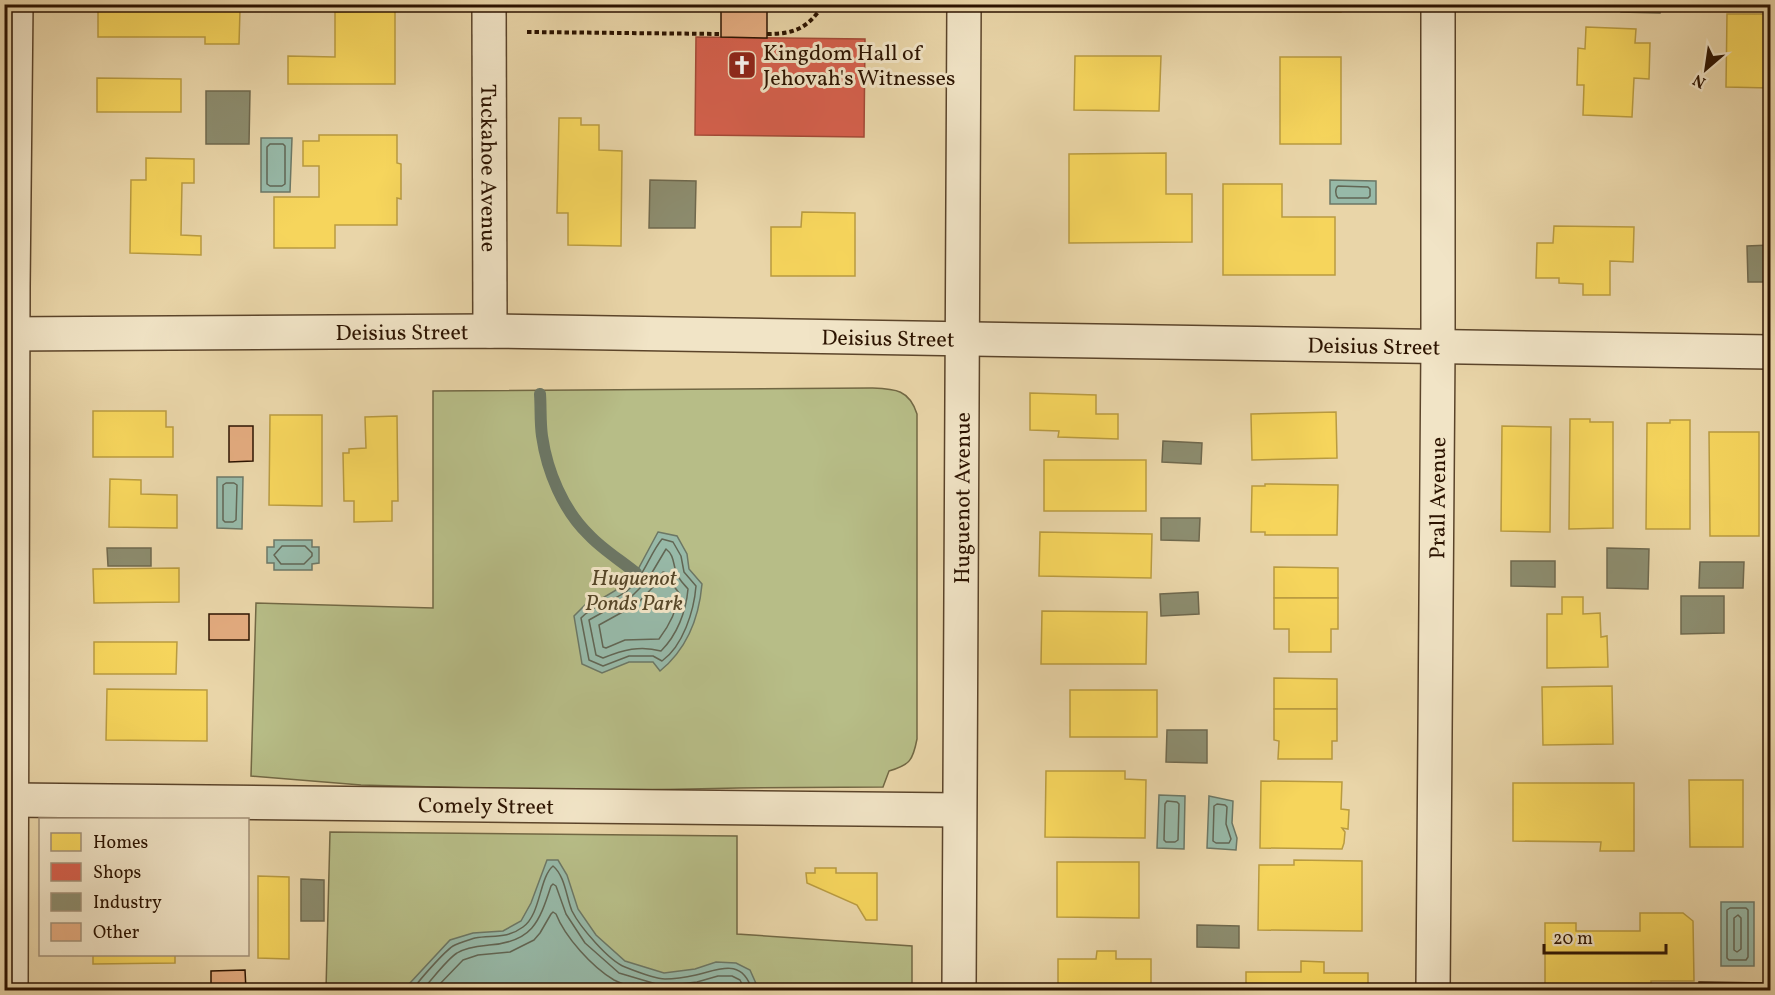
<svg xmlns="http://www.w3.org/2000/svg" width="1775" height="995" font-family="Vollkorn,serif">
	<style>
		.green { fill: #b7bd87; stroke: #726844; stroke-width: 1.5 }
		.water { fill: #97b9a8; stroke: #6c7765; stroke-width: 1.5 }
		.homes { fill: #f6d55c; stroke: #b99b40; stroke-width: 1.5 }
		.shops { fill: #d6604d; stroke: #a34936; stroke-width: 1.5 }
		.industry { fill: #8c8c6e; stroke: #6f684d; stroke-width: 1.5 }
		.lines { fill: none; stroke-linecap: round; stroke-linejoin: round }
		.shore { stroke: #626654; stroke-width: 1.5 }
		.stream { stroke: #6c7765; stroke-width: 12 }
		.building { fill: #e3ab7f; stroke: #2c1300; stroke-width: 1.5 }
		.minor-casing { stroke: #5b442a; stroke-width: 36 }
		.tertiary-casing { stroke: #5b442a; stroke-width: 36 }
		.path { stroke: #2c1300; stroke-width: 4; stroke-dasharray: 4.5 3; stroke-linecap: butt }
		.minor { stroke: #f1e4c6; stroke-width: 33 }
		.tertiary { stroke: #f1e4c6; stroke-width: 33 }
		.labels { text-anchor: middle; stroke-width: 6; stroke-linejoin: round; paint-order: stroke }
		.poi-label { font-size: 22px; fill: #2c1300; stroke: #f1e4c6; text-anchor: start }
		.street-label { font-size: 22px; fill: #2c1300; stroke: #f1e4c6 }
		.park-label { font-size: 22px; font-style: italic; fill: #564628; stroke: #f1e4c6 }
	</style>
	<rect width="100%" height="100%" fill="#e9d5a8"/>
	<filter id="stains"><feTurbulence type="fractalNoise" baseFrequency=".00333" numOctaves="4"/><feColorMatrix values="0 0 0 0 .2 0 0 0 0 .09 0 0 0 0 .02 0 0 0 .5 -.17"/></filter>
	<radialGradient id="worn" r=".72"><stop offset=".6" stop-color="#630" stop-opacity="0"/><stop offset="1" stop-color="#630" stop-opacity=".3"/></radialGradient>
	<g class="green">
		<path d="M600,5H790L787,7L775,10L613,8Z"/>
		<path d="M871,388C895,389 909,389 917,414V739C913,760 910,765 889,771L883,787L739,788L590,791L361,785L251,776L256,603L433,608V391Z"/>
		<path d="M330,832L737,836V934L912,946V990H326Z"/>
	</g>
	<g class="water">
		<path d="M261,138H292L290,192H261Z"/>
		<path d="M1330,180L1376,181V204H1330Z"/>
		<path d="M217,477H243L242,529L217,528Z"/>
		<path d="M658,532L677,536L687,554L689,569L702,584C699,618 687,649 660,671L653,662H629L602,673L582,664L574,616L586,604L596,602L623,586L636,573Z"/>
		<path d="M274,540H312V547H319V563L312,564V570H274V563H267V547H274Z"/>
		<path d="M1159,795L1185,796L1184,849L1157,848Z"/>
		<path d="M1209,796L1233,801L1232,823L1237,838L1236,850L1207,848Z"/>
		<path d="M547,860H558L567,875L578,909L596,935L625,961L664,973L695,969L716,962L736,963L750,970L758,988V990H406L410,983L450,940L473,933L503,931L521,921L531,903Z"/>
		<rect x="1721" y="902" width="33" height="64"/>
	</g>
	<g class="homes">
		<path d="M1076,4H1160V10L1076,9Z"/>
		<path d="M1256,4H1341V12L1256,11Z"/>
		<path d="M98,5L205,7V10H240L239,44H205V37H98Z"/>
		<path d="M395,11V84H288V56L335,57V12Z"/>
		<path d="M1727,14H1770V88L1726,87Z"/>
		<path d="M1586,27L1636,29L1635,43H1650L1649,79L1634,78L1632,117L1583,115L1584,85H1577L1578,48L1585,49Z"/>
		<path d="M1075,56H1161L1159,111L1074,110Z"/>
		<rect x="1280" y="57" width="61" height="87"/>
		<path d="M97,78L181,79V112H97Z"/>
		<path d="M559,118H581V125H599V150L622,151L621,246L568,245V213H557Z"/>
		<path d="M319,135H397V163L401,164V199L397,198V225H335V248H274V197H319V166H303V141H319Z"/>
		<path d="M1166,153V194H1192V242L1069,243V154Z"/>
		<path d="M146,158L194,159V183H182L181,235L201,236V255L130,253L131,180H146Z"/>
		<path d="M1223,184H1282V217H1335V275H1223Z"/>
		<path d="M802,212L855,213V276H771V227H801Z"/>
		<path d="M1554,226L1634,227L1633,262L1610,261V295H1583V284L1559,283V278H1536L1537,243H1553Z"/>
		<path d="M1030,393L1096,395V414H1118V439L1058,437L1059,431L1030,430Z"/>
		<path d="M93,411H166V427H173V457H93Z"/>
		<path d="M1336,412L1337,458L1252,460L1251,414Z"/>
		<path d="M270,415H322V506L269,505Z"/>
		<path d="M397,416L398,501H392V521L354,522V501H344L343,453H349V449L366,448L365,417Z"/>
		<path d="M1570,419H1590V422H1613V528L1569,529Z"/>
		<path d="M1670,420H1690V529H1646L1647,423H1670Z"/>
		<path d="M1502,426L1551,427L1550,532L1501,531Z"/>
		<path d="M1709,432H1759V536H1710Z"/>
		<rect x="1044" y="460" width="102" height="51"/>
		<path d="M110,479L141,480V494L177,495V528L109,527Z"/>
		<path d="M1265,484L1338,485L1337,535H1265V532H1251L1252,486H1265Z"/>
		<path d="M1040,532L1152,534L1151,578L1039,576Z"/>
		<path d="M1274,567L1338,568V598H1274Z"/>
		<path d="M179,568V602L94,603L93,569Z"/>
		<path d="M1562,597H1583V614L1600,613L1601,637L1607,636L1608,667L1547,668V614H1562Z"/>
		<path d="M1274,598H1338V629H1331V652H1289V629H1274Z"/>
		<path d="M1042,611L1147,612L1146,664H1041Z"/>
		<path d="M94,642H177L176,674H94Z"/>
		<path d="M1274,678L1337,679V709H1274Z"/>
		<path d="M1612,686L1613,744L1543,745L1542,687Z"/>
		<path d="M107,689L207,690V741L106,740Z"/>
		<rect x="1070" y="690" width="87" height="47"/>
		<path d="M1274,709H1337V741H1332V759H1278L1279,741L1274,740Z"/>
		<path d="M1046,771H1125V779L1146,780L1145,838L1045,837Z"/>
		<path d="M1689,780H1743V847H1690Z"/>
		<path d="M1261,781L1342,782L1341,809L1349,810L1348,829L1342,828L1345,832L1344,843L1342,849L1260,848Z"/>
		<path d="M1513,783H1634V851H1600L1601,842L1513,841Z"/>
		<path d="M1294,860L1362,861V931L1258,930L1259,865H1294Z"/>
		<path d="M1057,862H1139V918L1057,917Z"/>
		<path d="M815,868H836V873H877V920H866L857,905L807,883L806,873H815Z"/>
		<path d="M258,876L289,877V959L258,958Z"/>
		<path d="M1640,913H1683L1693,921L1694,981H1651V984H1613L1612,990H1545V923H1576V931H1640Z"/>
		<path d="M1097,951H1116V959H1151V990H1063V989H1058V959H1096Z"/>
		<path d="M93,954H175V963L93,964Z"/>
		<path d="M1301,961L1324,962V973H1368V990H1246V972H1301Z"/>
	</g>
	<path class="shops" d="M696,37L865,39L864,137L695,135Z"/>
	<g class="industry">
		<path d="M1621,4H1661L1660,13L1621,12Z"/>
		<path d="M206,91H250L249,144H206Z"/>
		<path d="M650,180L696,181L695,228H649Z"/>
		<path d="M1770,245V282H1748L1747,246Z"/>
		<path d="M1163,441L1202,443L1201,464L1162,462Z"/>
		<path d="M1161,518H1200L1199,541L1161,540Z"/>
		<path d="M107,548H151V566H108Z"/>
		<path d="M1607,548L1649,549L1648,589L1607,588Z"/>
		<path d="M1511,561H1555V587L1511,586Z"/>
		<path d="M1700,562H1744L1743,588H1699Z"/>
		<path d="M1198,592L1199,614L1161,616L1160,594Z"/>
		<path d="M1681,596H1724V633L1681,634Z"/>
		<path d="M1167,730H1207V763L1166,762Z"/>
		<path d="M301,879L324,880V921H301Z"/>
		<path d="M1197,925L1239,926V948L1197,947Z"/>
	</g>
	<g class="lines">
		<g class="shore">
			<path d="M270,144H283L285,146V184L282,186H270L267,184V147Z"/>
			<path d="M1338,186L1368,187L1370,189V196L1368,198H1338C1335,195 1335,188 1338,186Z"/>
			<path d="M226,483H234L237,485L236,520L233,522H225L223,520V485Z"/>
			<path d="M662,539L673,542L681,556L684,572L696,586C694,611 683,646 662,661L653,656H629L603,666L589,660L581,618C593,605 612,602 627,591C644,577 649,555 662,539Z"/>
			<path d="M282,546H305L312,553V556L304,564H281L274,555Z"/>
			<path d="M666,549C674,555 673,563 676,572C678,579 684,584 688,589C686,612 677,635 661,651C640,645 623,650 603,658L596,655L589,620L632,596L647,581Z"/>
			<path d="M663,572L666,573L670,581L679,593C677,610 669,626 659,639L625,640L606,648L603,647L599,625L637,604L653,587Z"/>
			<path d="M1167,801L1177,802L1179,804L1178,840L1175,842H1166L1164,840L1165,804Z"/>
			<path d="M1217,804L1225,805L1227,807L1226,824L1231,839L1229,843H1216L1213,841L1214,806Z"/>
			<path d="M1730,908H1746L1748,910V957L1746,960H1729L1727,958V910Z"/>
			<path d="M1738,915L1741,918V949L1737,952L1734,950V918Z"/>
			<path d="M413,990C417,982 445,951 453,946C458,943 469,940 475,938C493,935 507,939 523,927C541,914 539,878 553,866C565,876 566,896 572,911C580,927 609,961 625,967C635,971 655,979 665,979C674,979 687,977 696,975C721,969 742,958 752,990"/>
			<path d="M422,990C431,981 447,959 457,953C466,947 479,946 489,945C532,942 539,923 551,886L553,884L556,886L566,914L585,943L619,973L663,986L697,982L718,976H732L740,980L745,990"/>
			<path d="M434,990L463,960L478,955L510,952L534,940L540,933L551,914L553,912L556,914C565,937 592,967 614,980C623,985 635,987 645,990"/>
		</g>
		<path class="stream" d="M540,394C541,408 540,422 542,436C547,471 563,510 589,535C602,549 620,560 636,573"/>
	</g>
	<g class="building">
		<rect x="235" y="4" width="21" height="6"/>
		<path d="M721,4H767V38L721,37Z"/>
		<path d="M229,426H253V461L229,462Z"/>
		<rect x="209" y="614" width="40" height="26"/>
		<path d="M245,970L246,990H211V971Z"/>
		<path d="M1699,982L1769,983V990H1699Z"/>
	</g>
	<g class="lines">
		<g class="minor-casing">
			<g id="minor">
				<path id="s1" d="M489,4L490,331"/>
				<path id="s2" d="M4,334L490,331L1770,352"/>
				<path id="s3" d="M12,800L959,810"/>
				<path d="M11,990L13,287L16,4"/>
				<path id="s4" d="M1433,990L1438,347V4"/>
			</g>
		</g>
		<g class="tertiary-casing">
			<g id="tertiary">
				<path id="s5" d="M959,990L964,4"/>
			</g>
		</g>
		<g class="path">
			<path d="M527,32L721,34"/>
			<path d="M767,34C795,34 808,28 824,4"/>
		</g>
		<use href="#minor" class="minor"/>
		<use href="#tertiary" class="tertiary"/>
	</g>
	<defs>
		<g id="church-square" transform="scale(1.5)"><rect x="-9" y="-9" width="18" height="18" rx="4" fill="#8f2418" stroke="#f1e4c6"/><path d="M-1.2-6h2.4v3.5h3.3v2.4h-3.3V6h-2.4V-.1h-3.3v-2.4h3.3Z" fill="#fff"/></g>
	</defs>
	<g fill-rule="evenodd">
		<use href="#church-square" x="742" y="65"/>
	</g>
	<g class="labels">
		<g class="poi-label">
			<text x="763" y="60">Kingdom Hall of<tspan x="763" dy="25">Jehovah's Witnesses</tspan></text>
		</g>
		<g class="street-label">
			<text dy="8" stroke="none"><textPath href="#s1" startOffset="164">Tuckahoe Avenue</textPath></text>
			<text dy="8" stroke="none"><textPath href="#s2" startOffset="398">Deisius Street</textPath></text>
			<text dy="8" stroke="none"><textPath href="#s2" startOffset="884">Deisius Street</textPath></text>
			<text dy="8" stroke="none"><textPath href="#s2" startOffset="1370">Deisius Street</textPath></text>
			<text dy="8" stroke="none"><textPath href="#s5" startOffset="492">Huguenot Avenue</textPath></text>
			<text dy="8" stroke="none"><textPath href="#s4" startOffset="492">Prall Avenue</textPath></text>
			<text dy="8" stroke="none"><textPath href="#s3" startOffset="474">Comely Street</textPath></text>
		</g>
		<g class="park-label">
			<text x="634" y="585">Huguenot<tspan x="634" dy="25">Ponds Park</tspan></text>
		</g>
	</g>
	<rect width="1775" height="995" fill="none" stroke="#e9d5a8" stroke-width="24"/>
	<rect x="6" y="6" width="1763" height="983" fill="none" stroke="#2c1300" stroke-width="3"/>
	<rect x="12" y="12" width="1751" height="971" fill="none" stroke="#2c1300" stroke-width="1.5"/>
	<rect x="39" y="818" width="210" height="138" fill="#f1e4c6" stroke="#a29077" stroke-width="1.5"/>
	<rect x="51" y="833" width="30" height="18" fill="#f6d55c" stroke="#a29077" stroke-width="1.5"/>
	<text x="93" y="848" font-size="18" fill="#2c1300">Homes</text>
	<rect x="51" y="863" width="30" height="18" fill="#d6604d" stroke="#a29077" stroke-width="1.5"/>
	<text x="93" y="878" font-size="18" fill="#2c1300">Shops</text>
	<rect x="51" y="893" width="30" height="18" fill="#8c8c6e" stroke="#a29077" stroke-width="1.5"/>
	<text x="93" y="908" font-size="18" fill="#2c1300">Industry</text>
	<rect x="51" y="923" width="30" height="18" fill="#e3ab7f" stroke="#a29077" stroke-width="1.5"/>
	<text x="93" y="938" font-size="18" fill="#2c1300">Other</text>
	<g transform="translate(1706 69) rotate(209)" stroke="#f1e4c6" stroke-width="4.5" paint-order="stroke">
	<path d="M0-4.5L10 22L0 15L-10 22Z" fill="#2c1300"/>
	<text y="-9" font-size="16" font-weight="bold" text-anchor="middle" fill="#2c1300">N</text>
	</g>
	<path d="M1544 944v9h122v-9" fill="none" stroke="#2c1300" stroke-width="3"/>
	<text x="1553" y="944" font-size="18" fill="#2c1300" stroke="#f1e4c6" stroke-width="4.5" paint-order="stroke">20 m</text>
	<rect width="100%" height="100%" filter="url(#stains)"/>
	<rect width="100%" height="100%" fill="url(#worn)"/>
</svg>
